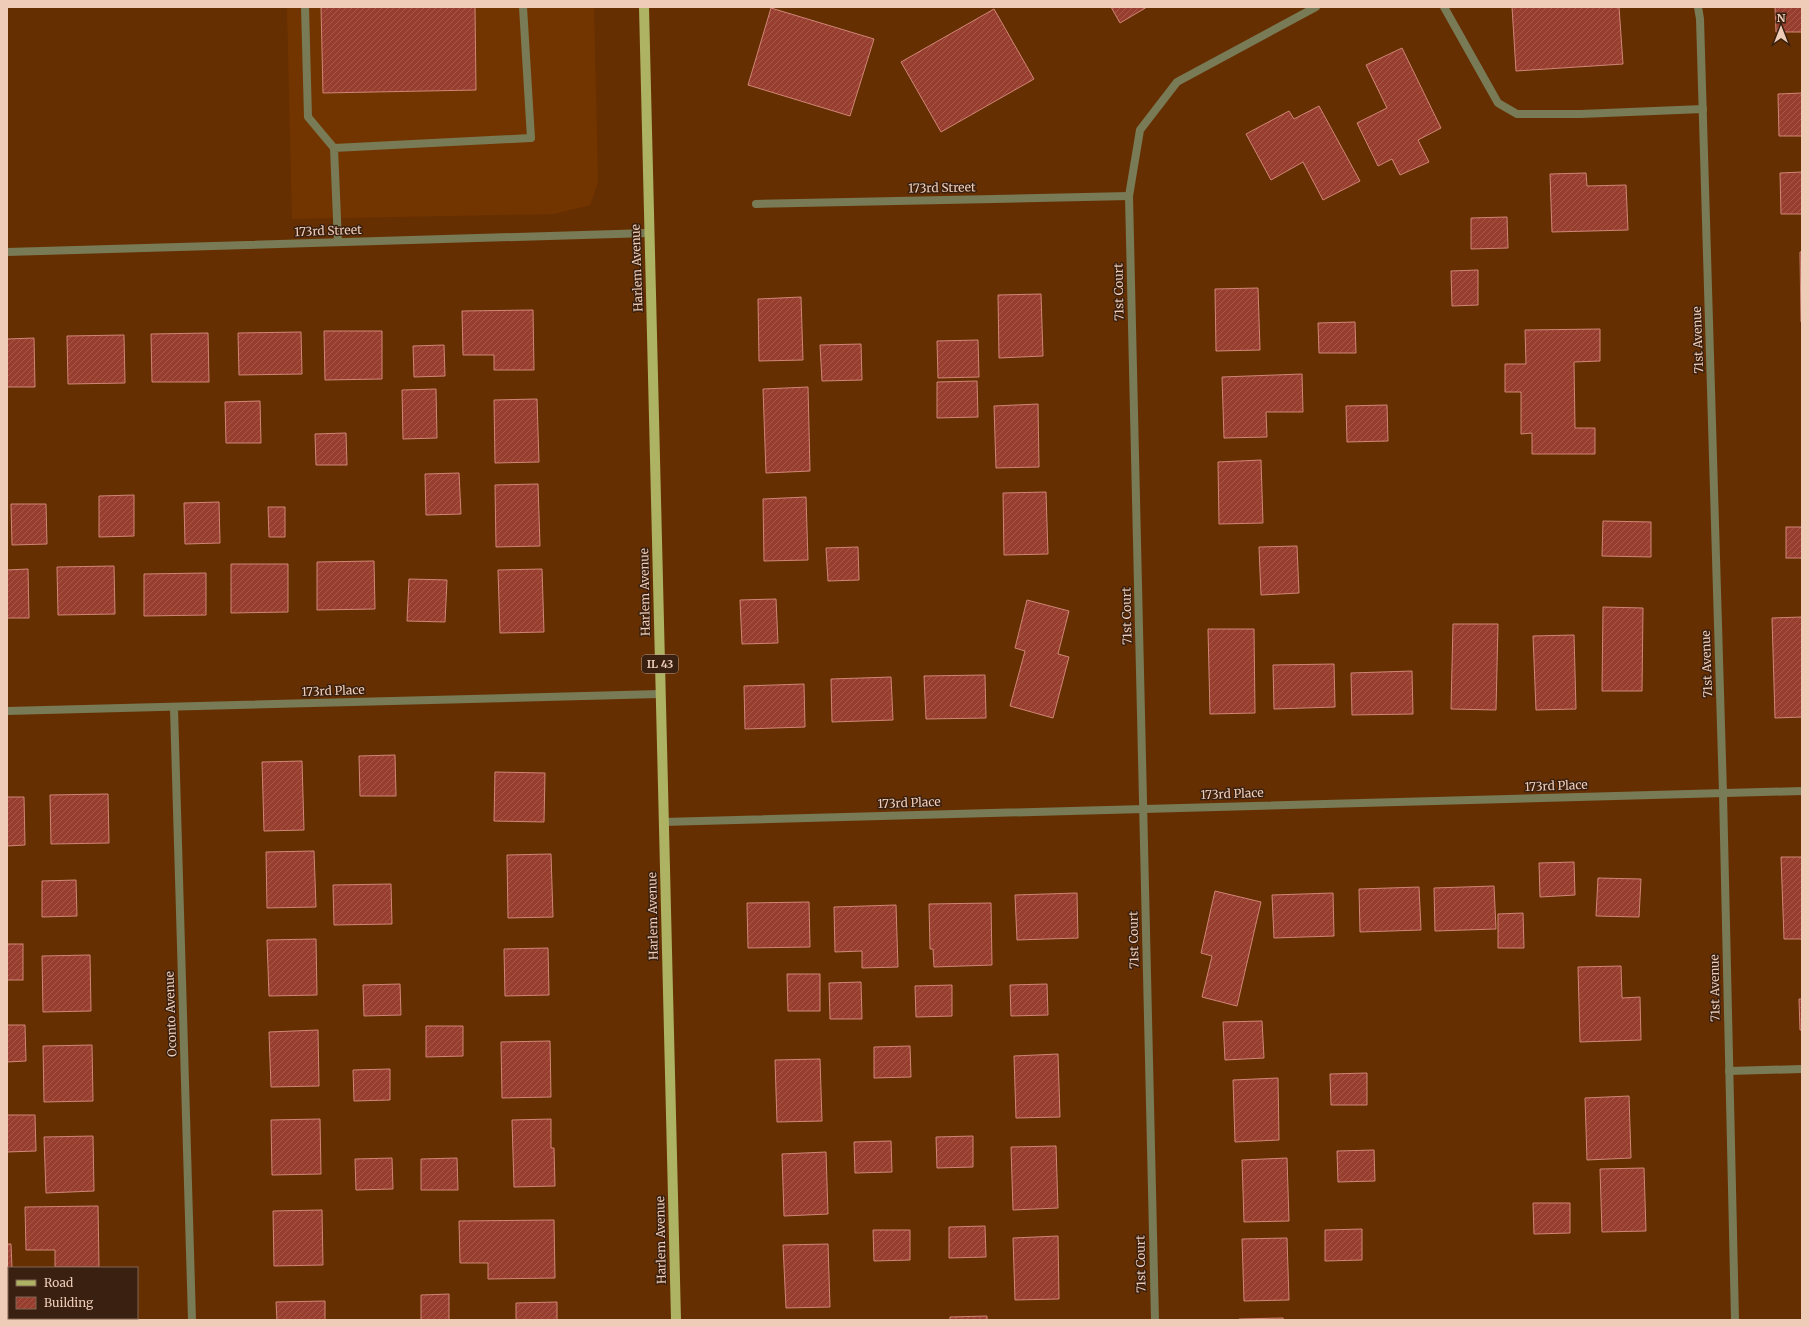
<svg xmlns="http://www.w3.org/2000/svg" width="1809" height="1327" font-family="Merriweather,serif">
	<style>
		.built { fill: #733500 }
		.building { fill: url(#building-hatch); stroke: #d08677 }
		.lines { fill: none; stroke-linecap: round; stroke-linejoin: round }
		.lane { stroke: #787b55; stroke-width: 8 }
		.street { stroke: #787b55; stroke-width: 8 }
		.primary { stroke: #adb362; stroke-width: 10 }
		.labels { text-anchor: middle; stroke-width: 3; stroke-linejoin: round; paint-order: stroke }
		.shield { fill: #392010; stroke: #b89886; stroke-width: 1 }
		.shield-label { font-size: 11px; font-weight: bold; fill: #eeccb8 }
		.street-label { font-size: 12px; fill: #eeccb8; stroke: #392010 }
	</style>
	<defs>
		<pattern id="building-hatch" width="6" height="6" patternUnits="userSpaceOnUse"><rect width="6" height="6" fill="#973e2e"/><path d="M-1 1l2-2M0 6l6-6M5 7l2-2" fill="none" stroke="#a6594a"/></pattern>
	</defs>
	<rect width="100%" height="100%" fill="#662f02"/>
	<path class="built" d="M287,7H594L598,182L590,205L554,214L292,219Z"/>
	<g class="building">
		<path d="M321,7H475L476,90L323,93Z"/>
		<path d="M1111,7H1147L1120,23Z"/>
		<path d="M1512,7H1619L1623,64L1516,71Z"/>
		<path d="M1775,7H1802V32H1776Z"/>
		<path d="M771,8L874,39L850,116L748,85Z"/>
		<path d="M994,9L1034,79L941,132L901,62Z"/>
		<path d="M1402,48L1441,128L1418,140L1429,162L1400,175L1392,159L1378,166L1357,123L1387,108L1366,65Z"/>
		<path d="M1802,93V136H1779L1778,94Z"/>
		<path d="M1319,106L1360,181L1323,200L1303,162L1271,180L1246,134L1289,111L1294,119Z"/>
		<path d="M1802,172V214H1781L1780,173Z"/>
		<path d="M1586,173L1587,186L1626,185L1628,230L1552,232L1550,174Z"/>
		<path d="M1507,217L1508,248L1471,249V218Z"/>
		<path d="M1800,252H1802V322H1801Z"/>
		<path d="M1478,270V305L1452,306L1451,271Z"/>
		<path d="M1258,288L1260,350L1216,351L1215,289Z"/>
		<path d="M1041,294L1043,356L999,358L998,295Z"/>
		<path d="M801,297L803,360L759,361L758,299Z"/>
		<path d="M533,310L534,370H494V355H463L462,311Z"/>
		<path d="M1355,322L1356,353H1319L1318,323Z"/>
		<path d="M1600,329V361L1574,362L1575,428H1595V454H1532V433L1521,434V392H1505V364H1526L1525,330Z"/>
		<path d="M324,331H382V379L325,380Z"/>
		<path d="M301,332L302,374L239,375L238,333Z"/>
		<path d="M208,333L209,382H152L151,334Z"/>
		<path d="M124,335L125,383L68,384L67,336Z"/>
		<path d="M34,338L35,387H7V339Z"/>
		<path d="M978,340L979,377L938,378L937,341Z"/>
		<path d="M861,344L862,380L822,381L820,345Z"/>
		<path d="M444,345L445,376L414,377L413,346Z"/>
		<path d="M1302,374L1303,412H1266L1267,437L1224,438L1222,377Z"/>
		<path d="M977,381L978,417L937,418V382Z"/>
		<path d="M808,387L810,471L766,473L763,389Z"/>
		<path d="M436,389L437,438L403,439L402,390Z"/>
		<path d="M537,399L539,462L495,463L494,400Z"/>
		<path d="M260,401L261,443H226L225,402Z"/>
		<path d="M1038,404L1039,467L996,468L994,406Z"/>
		<path d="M1387,405L1388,441L1347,442L1346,406Z"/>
		<path d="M346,433L347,465H316L315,434Z"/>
		<path d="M1261,460L1263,523L1219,524L1218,462Z"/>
		<path d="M459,473L461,514L426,515L425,474Z"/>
		<path d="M538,484L540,546L496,547L495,485Z"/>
		<path d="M1046,492L1048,554L1004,555L1003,493Z"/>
		<path d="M134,495V536L99,537V496Z"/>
		<path d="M806,497L808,560L764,561L763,499Z"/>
		<path d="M219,502L220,543L185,544L184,503Z"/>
		<path d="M11,504H46L47,544L12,545Z"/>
		<path d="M268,507H285V537H269Z"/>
		<path d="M1603,521L1651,522V557L1602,556Z"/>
		<rect x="1786" y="527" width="16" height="31"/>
		<path d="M1297,546L1299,593L1261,595L1259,547Z"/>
		<path d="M858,547L859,580L828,581L826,548Z"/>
		<path d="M374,561L375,609L317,610V562Z"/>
		<path d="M231,564H288V612L231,613Z"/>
		<path d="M114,566L115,614L58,615L57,567Z"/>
		<path d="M28,569L29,618H7V570Z"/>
		<path d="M542,569L544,632L500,633L498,570Z"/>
		<path d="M206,573V615L144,616V574Z"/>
		<path d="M409,579L447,580L445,622L407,621Z"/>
		<path d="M776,599L778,643L742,644L740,600Z"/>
		<path d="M1027,600L1069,611L1058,654L1069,657L1053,718L1010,706L1025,651L1015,648Z"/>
		<path d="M1603,607L1643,608L1642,691H1602Z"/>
		<path d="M1802,617V717L1775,718L1772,618Z"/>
		<path d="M1453,624H1498L1496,710L1451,709Z"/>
		<path d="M1208,629H1254L1255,713L1210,714Z"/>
		<path d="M1574,635L1576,709L1536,710L1533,636Z"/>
		<path d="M1334,664L1335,707L1274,709L1273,665Z"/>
		<path d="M1412,671L1413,714L1352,715L1351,673Z"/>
		<path d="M985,675L986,718L926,719L924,676Z"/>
		<path d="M891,677L893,720L832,722L831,679Z"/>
		<path d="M804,684L805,727L745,729L744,686Z"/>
		<path d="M395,755L396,796H360L359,756Z"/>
		<path d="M302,761L304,830L264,831L262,762Z"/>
		<path d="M495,772L545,773L544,822L494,821Z"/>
		<path d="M108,794L109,843L51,844L50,795Z"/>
		<path d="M7,797H24L25,845L7,846Z"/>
		<path d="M314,851L316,907L267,908L266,852Z"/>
		<path d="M551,854L553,917L508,918L507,855Z"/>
		<path d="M1781,857H1802V939H1784Z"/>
		<path d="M1574,862L1575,895L1540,897L1539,863Z"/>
		<path d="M1598,878L1641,879L1639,917L1596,916Z"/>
		<path d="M76,880L77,916L42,917V881Z"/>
		<path d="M391,884L392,924L334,925L333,885Z"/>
		<path d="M1494,886L1496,929L1435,931L1434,888Z"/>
		<path d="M1419,887L1421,930L1360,932L1359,889Z"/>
		<path d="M1215,891L1261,902L1237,1006L1202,997L1212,956L1201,953Z"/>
		<path d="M1077,893L1078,938L1017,940L1015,895Z"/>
		<path d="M1333,893L1334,936L1274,938L1272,895Z"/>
		<path d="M809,902L810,947L748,948L747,903Z"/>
		<path d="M991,903L992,965L934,967L933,949H930L929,904Z"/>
		<path d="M896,905L898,967L862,968V951L835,952L834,907Z"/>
		<path d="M1523,913L1524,948H1498V914Z"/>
		<path d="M316,939L317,995L269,996L267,940Z"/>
		<rect x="7" y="944" width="16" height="36"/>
		<path d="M548,948L549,995L505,996L504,949Z"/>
		<path d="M90,955L91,1011L43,1012L42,956Z"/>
		<path d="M1621,966L1622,998L1640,997L1641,1040L1580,1042L1578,967Z"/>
		<path d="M787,974H820V1011H788Z"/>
		<path d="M861,982L862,1019H830L829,983Z"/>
		<path d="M400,984L401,1015L364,1016L363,985Z"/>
		<path d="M1047,984L1048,1015L1011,1016L1010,985Z"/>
		<path d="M952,985V1016L916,1017L915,986Z"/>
		<path d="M1799,999H1802V1030H1800Z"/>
		<path d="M1262,1021L1264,1058L1225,1060L1223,1022Z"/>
		<path d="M7,1025H25L26,1061L7,1062Z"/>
		<path d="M426,1026H463V1056L426,1057Z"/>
		<path d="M318,1030L319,1086L271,1087L269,1032Z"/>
		<path d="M550,1041L551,1097L502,1098L501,1042Z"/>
		<path d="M92,1045L93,1101L44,1102L43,1046Z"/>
		<path d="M910,1046L911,1077L874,1078V1047Z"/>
		<path d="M1058,1054L1060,1117L1016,1118L1014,1056Z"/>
		<path d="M820,1059L822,1121L777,1122L775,1060Z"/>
		<path d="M390,1069V1100L354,1101L353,1070Z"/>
		<path d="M1367,1073V1105H1331L1330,1074Z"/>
		<path d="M1278,1078L1279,1140L1235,1142L1233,1080Z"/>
		<path d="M1629,1096L1631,1158L1587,1160L1585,1098Z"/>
		<path d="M7,1115H35L36,1151L7,1152Z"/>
		<path d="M320,1119L321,1174L272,1175L271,1120Z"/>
		<path d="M551,1119V1148H554L555,1186L514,1187L512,1120Z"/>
		<path d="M93,1136L94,1191L46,1193L44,1137Z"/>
		<path d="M973,1136V1167L937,1168L936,1137Z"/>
		<path d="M891,1141L892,1172L855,1173L854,1142Z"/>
		<path d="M1056,1146L1058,1208L1013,1210L1011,1147Z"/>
		<path d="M1374,1150L1375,1181L1338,1182L1337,1151Z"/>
		<path d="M826,1152L828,1214L784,1216L782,1154Z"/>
		<path d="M392,1158L393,1189L356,1190L355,1159Z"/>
		<path d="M457,1158L458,1190H421V1159Z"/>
		<path d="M1287,1158L1289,1221L1244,1222L1242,1160Z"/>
		<path d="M1644,1168L1646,1231L1602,1232L1600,1169Z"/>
		<path d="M1533,1203H1570V1233L1534,1234Z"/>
		<path d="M98,1206L99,1267H55V1250H26L25,1207Z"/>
		<path d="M322,1210L323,1265L274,1266L273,1211Z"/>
		<path d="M554,1220L555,1278L488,1279V1263H460L459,1221Z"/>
		<path d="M985,1226L986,1257L949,1258V1227Z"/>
		<path d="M1362,1229V1260L1325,1261V1230Z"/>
		<path d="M873,1230H910V1260L874,1261Z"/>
		<path d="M1058,1236L1059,1299L1015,1300L1013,1238Z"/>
		<path d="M1287,1238L1289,1300L1244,1301L1242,1239Z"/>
		<path d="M7,1244H11L12,1268H9V1280H7Z"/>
		<path d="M828,1244L830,1307L786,1308L783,1245Z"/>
		<path d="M449,1294V1320H421V1295Z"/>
		<path d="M325,1301V1320H277L276,1302Z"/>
		<path d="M557,1302V1320H516V1303Z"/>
		<path d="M987,1316V1320H950V1317Z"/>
		<rect x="54" y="1318" width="45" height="2"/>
		<path d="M1283,1318L1284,1320H1239V1319Z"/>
	</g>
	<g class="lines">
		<g class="lane">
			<path d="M305,7L308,117L334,148"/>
			<path d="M1444,7L1498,103L1517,114H1581L1703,109"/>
			<path d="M338,242L334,148L531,138L523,7"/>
			<path d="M1729,1071L1802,1069"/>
		</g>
		<g class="street">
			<path d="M1698,7L1700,19L1723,793L1735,1320"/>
			<path d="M756,204L1129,196"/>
			<path d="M7,252L649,233"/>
			<path d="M174,708L192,1320"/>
			<path d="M7,711L660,694"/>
			<path d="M663,822L1802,791"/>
			<path d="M1155,1320L1129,196L1140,130L1177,82L1316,7"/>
		</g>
		<path class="primary" d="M644,7L676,1320"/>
	</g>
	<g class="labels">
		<rect class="shield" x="642" y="655" width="36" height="18" rx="3"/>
		<g class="shield-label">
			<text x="660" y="668">IL 43</text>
		</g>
		<g class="street-label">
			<text transform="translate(942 188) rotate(-1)" y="4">173rd Street</text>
			<text transform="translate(328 231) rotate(-2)" y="4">173rd Street</text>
			<text transform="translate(637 268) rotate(-92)" y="4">Harlem Avenue</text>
			<text transform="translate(1119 292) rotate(-91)" y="4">71st Court</text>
			<text transform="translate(1698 340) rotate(-92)" y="4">71st Avenue</text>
			<text transform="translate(645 592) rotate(-91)" y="4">Harlem Avenue</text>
			<text transform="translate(1127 616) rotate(-91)" y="4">71st Court</text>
			<text transform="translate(1707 664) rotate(-92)" y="4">71st Avenue</text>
			<text transform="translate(333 691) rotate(-2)" y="4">173rd Place</text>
			<text transform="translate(1556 786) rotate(-2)" y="4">173rd Place</text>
			<text transform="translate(1232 794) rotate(-2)" y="4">173rd Place</text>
			<text transform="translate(909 803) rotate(-2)" y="4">173rd Place</text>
			<text transform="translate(653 916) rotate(-91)" y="4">Harlem Avenue</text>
			<text transform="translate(1134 940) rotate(-91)" y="4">71st Court</text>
			<text transform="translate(1715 988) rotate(-91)" y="4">71st Avenue</text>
			<text transform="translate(171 1014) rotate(-92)" y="4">Oconto Avenue</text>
			<text transform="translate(661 1240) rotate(-91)" y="4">Harlem Avenue</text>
			<text transform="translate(1141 1264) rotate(-91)" y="4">71st Court</text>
		</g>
	</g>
	<rect width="1809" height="1327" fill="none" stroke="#eeccb8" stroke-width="16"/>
	<rect x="8" y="1267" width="130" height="52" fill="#392010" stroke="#816553"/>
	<rect x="16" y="1280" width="20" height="6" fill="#adb362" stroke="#816553"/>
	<text x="44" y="1287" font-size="12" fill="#eeccb8">Road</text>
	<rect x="16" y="1297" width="20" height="12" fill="url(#building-hatch)" stroke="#816553"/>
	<text x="44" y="1307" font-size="12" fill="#eeccb8">Building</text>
	<g transform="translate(1781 28)" stroke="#392010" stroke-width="3" paint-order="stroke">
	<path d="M0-3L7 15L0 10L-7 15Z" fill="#eeccb8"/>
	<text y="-6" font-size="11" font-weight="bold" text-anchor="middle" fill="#eeccb8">N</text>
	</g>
</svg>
